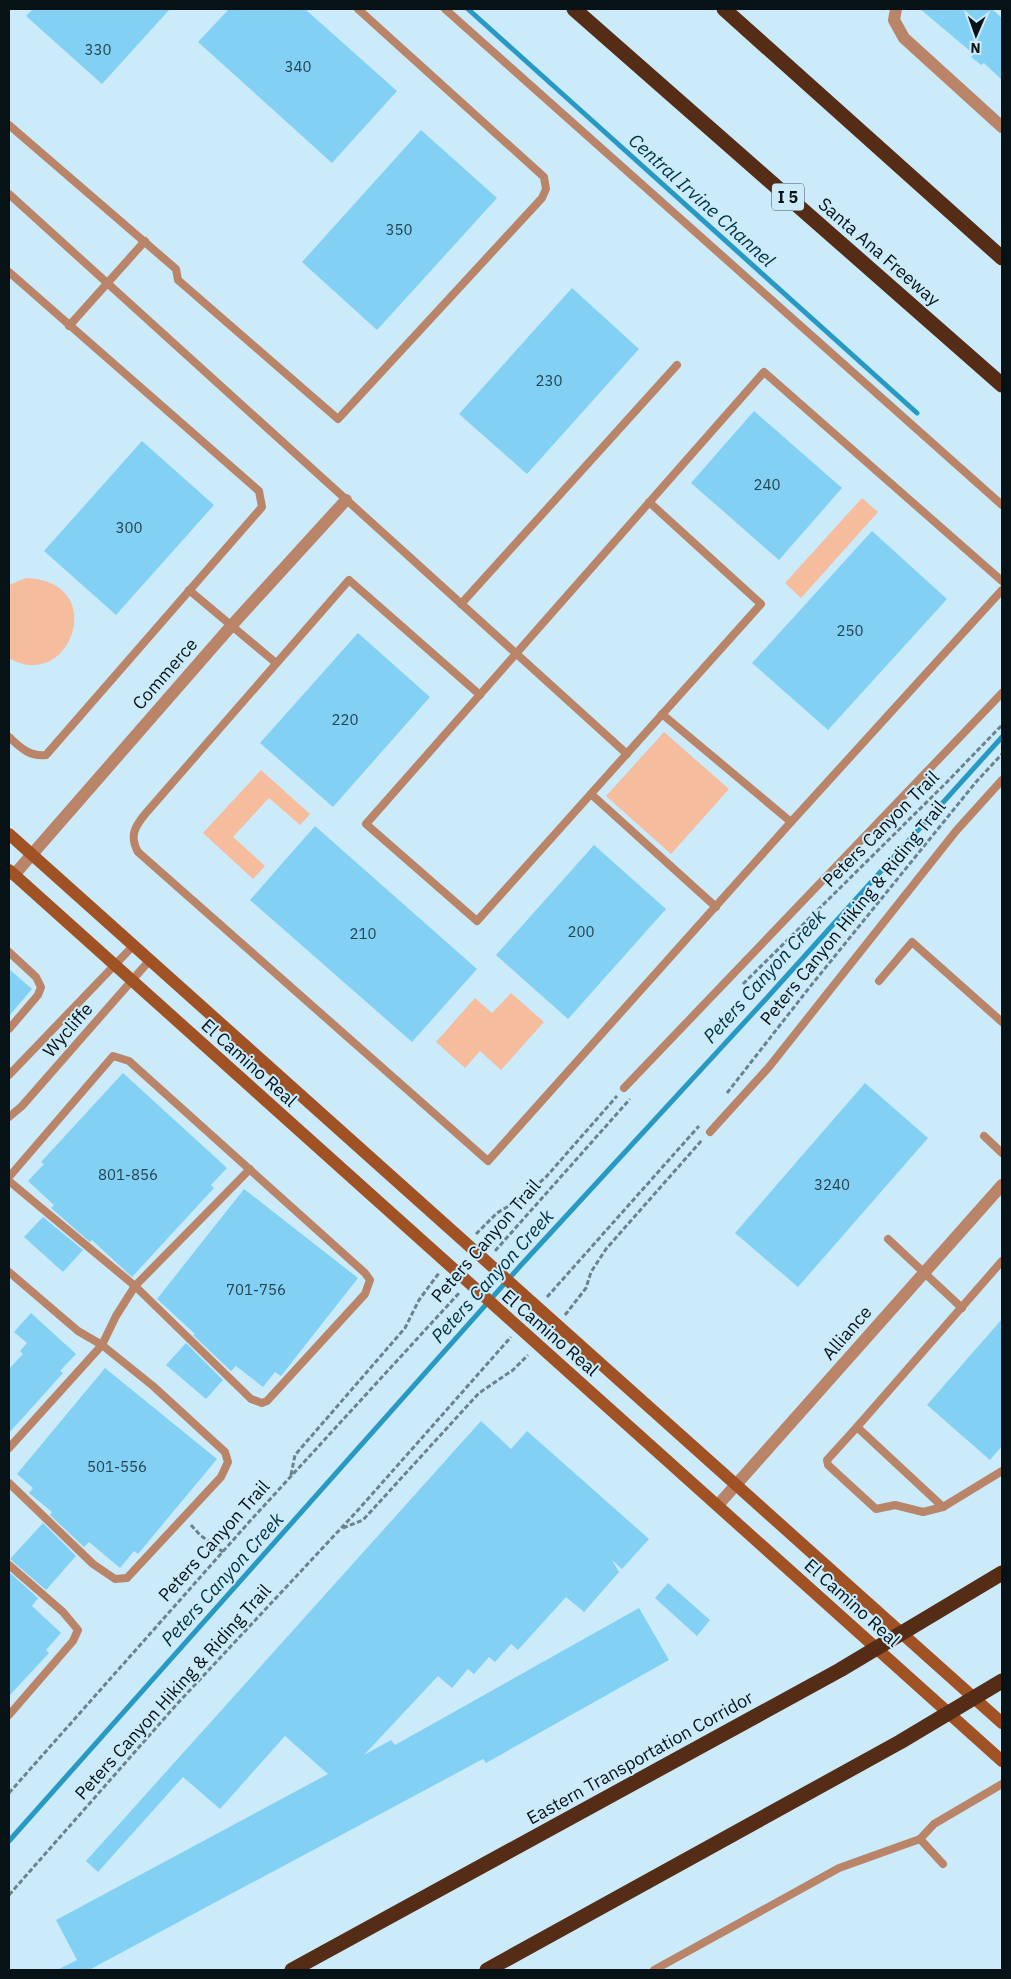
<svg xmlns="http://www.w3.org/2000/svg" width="1011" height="1979" font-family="'IBM Plex Sans',sans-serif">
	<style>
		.green { fill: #f6bc9e }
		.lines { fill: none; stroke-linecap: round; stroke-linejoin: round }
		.stream { stroke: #2899c3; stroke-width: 5 }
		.building { fill: #82d1f4 }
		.path { stroke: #6c828c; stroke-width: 3; stroke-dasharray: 5 2.5; stroke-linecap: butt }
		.service { stroke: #ba8468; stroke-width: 8 }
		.minor { stroke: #ba8468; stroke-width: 12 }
		.secondary { stroke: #a05225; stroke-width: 12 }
		.motorway { stroke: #552c15; stroke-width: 15 }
		.labels { text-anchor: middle; stroke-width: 4; stroke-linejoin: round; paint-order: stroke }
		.number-label { font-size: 15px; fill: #26424e }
		.shield { fill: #cbebfa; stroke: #42535b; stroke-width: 1 }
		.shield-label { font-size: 16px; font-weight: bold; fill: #071217 }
		.street-label { font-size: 18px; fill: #071217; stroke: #cbebfa }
		.water-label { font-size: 19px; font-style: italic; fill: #003142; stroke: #cbebfa }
	</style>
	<rect width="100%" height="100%" fill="#cbebfa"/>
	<g class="green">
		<path d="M862,498L878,512L801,598L785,583Z"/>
		<path d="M26,578C111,581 70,694 9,658V585Z"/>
		<path d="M664,732L729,789L671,854L606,796Z"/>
		<path d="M261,770L310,814L300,825L269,798L233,837L265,866L253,879L203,833Z"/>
		<path d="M511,993L544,1022L501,1070L480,1051L465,1068L436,1042L475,998L492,1013Z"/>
	</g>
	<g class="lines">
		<g class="stream">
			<path d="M468,9L917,413"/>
			<path d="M9,1841L522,1264L765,1000L1002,737"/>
		</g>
	</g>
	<g class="building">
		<path d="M33,9H170L102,84L26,16Z"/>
		<path d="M229,9H305L397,91L332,163L198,42Z"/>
		<path d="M920,9H992L1002,18V80L984,63L981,65L971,57L973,55L970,51Z"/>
		<path d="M421,130L497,198L377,330L302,262Z"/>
		<path d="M572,288L639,349L527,474L459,414Z"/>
		<path d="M754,411L842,488L779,560L691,483Z"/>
		<path d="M142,441L214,505L116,615L44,551Z"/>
		<path d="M872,531L947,599L828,730L752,663Z"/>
		<path d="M358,633L430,697L333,807L260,743Z"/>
		<path d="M315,826L477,969L412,1042L250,900Z"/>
		<path d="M594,845L666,909L568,1019L496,955Z"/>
		<path d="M9,969L32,989L9,1016Z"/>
		<path d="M123,1073L227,1168L211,1185L214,1188L132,1277L92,1240L90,1242L51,1208L54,1205L28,1181L44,1164L41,1162Z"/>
		<path d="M865,1083L928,1138L798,1287L735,1233Z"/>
		<path d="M244,1189L358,1278L281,1376L275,1372L263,1387L236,1366L231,1371L193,1335L195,1334L157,1299Z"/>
		<path d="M43,1217L83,1250L63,1272L24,1237Z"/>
		<path d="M31,1313L76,1354L60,1371L63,1373L9,1433V1369L23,1354L20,1351L27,1343L14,1332Z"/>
		<path d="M1002,1319V1446L990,1460L927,1405Z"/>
		<path d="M186,1343L223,1380L206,1399L166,1365Z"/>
		<path d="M105,1368L217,1459L138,1554L134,1551L120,1568L89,1542L84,1547L50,1515L52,1512L29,1493L33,1488L17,1474Z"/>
		<path d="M481,1421L511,1449L527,1431L649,1539L622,1569L612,1560L619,1572L584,1612L566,1597L518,1650L511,1644L495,1662L489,1657L474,1674L468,1669L452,1688L438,1676L364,1755L391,1740L395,1745L639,1608L669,1660L486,1763L483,1759L89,1970H57L77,1960L56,1920L328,1774L285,1736L220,1809L183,1777L98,1872L86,1861Z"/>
		<path d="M43,1523L76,1556L46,1590L10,1559Z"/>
		<path d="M9,1572L38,1598L32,1606L61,1633L46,1650L49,1653L9,1696Z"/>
		<path d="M668,1583L710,1620L697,1636L655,1598Z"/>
	</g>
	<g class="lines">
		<g class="path">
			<path d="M743,984L947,782L1002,725"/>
			<path d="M727,1093L809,988L976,782L1002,754"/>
			<path d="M476,1234L497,1213L522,1198L546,1177L617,1096"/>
			<path d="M495,1251L630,1099"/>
			<path d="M547,1297L699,1126"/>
			<path d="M565,1315L586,1288L591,1272L606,1249L702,1140"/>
			<path d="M291,1475L295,1455L405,1328L419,1300L439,1273"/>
			<path d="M191,1525L200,1535L223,1552"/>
			<path d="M343,1528L363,1520L479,1393L513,1370L528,1355"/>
			<path d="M9,1793L250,1521L460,1292"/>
			<path d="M9,1895L177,1704L359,1509L511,1337"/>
		</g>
		<g class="service">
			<path d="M445,9L1002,505"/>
			<path d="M9,125L176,269L178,280L338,419L542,198L546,189L544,177L358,9"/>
			<path d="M9,194L627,754"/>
			<path d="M9,272L259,491L262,507L46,755C29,757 20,747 9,737"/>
			<path d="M69,326L145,241"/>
			<path d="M649,502L761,604L477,921L366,824L764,372L1002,581"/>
			<path d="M189,590L276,663"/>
			<path d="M461,604L677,365"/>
			<path d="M480,695L349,580L146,813C135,826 129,836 138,852L488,1161L791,822L1002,590"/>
			<path d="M662,714L791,822"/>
			<path d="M591,794L716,907"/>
			<path d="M9,952L36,977L41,987L38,995L9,1029"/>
			<path d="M879,981L912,942L1002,1022"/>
			<path d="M9,1075L133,946"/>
			<path d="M624,1088L1002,693"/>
			<path d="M9,1117L22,1106L149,961"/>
			<path d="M710,1132L769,1067L956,831L1002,780"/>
			<path d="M984,1136L1002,1153"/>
			<path d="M9,1177L113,1056L129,1061L365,1273L370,1280L365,1294L267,1401L262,1403L251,1399L135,1286L9,1181"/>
			<path d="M888,1239L962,1308"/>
			<path d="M1002,1261L857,1427L943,1507L1002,1471"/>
			<path d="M9,1272L78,1331L102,1345L153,1386L225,1452L228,1462L221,1477L127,1578L115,1579L93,1564L9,1483"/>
			<path d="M857,1427L827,1460L828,1465L876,1509L895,1505L923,1512L943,1507"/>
			<path d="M9,1448L102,1345L116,1316L135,1286L250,1169"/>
			<path d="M9,1565L63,1612L78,1630L73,1641L9,1715"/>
			<path d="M943,1864L920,1839L934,1824L1002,1784"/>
			<path d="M654,1970L839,1868L920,1839"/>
		</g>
		<g class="minor">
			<path d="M896,9L894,20L904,38L1002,127"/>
			<path d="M14,875L232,625L346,500"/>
			<path d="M718,1505L1002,1185"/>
		</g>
		<g class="secondary">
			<path d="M9,834L1002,1723"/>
			<path d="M9,870L1002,1761"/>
		</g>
		<g class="motorway">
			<path d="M574,9L1002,385"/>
			<path d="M724,9L1002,258"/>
			<path d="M292,1970L840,1670L1002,1573"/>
			<path d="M487,1970L900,1742L1002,1681"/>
		</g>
	</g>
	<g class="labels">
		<g class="number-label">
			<text x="98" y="55">330</text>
			<text x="298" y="72">340</text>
			<text x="399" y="235">350</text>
			<text x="549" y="386">230</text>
			<text x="767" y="490">240</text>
			<text x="129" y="533">300</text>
			<text x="850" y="636">250</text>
			<text x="345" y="725">220</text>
			<text x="581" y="937">200</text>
			<text x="363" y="939">210</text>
			<text x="128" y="1180">801-856</text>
			<text x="832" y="1190">3240</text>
			<text x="256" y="1295">701-756</text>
			<text x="117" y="1472">501-556</text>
		</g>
		<rect class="shield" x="772" y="183.5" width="32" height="27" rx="4"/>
		<g class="shield-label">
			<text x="788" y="203">I 5</text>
		</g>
		<g class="street-label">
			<text transform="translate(879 252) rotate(41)" y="6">Santa Ana Freeway</text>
			<text transform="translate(165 674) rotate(-49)" y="6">Commerce</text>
			<text transform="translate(881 829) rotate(-45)" y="6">Peters Canyon Trail</text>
			<text transform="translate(853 913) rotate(-51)" y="6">Peters Canyon Hiking &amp; Riding Trail</text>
			<text transform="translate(68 1030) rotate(-49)" y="6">Wycliffe</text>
			<text transform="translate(249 1063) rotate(42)" y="6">El Camino Real</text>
			<text transform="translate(486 1241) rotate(-49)" y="6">Peters Canyon Trail</text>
			<text transform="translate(550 1333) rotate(41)" y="6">El Camino Real</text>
			<text transform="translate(847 1333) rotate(-49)" y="6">Alliance</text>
			<text transform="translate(214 1541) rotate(-48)" y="6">Peters Canyon Trail</text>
			<text transform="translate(852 1603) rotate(42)" y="6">El Camino Real</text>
			<text transform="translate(173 1692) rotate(-48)" y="6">Peters Canyon Hiking &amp; Riding Trail</text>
			<text transform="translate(640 1758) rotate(-29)" y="6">Eastern Transportation Corridor</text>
		</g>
		<g class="water-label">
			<text transform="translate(702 200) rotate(42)" y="7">Central Irvine Channel</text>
			<text transform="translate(764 976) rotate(-48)" y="7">Peters Canyon Creek</text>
			<text transform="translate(492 1276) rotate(-48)" y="7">Peters Canyon Creek</text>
			<text transform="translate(222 1579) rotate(-48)" y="7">Peters Canyon Creek</text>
		</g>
	</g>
	<rect width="1011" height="1979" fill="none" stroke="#071217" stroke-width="20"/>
	<g transform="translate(976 35) rotate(182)" stroke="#cbebfa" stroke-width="4" paint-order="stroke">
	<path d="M0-4L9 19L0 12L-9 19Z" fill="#071217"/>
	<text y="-8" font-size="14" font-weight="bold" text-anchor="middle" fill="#071217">N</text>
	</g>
</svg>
